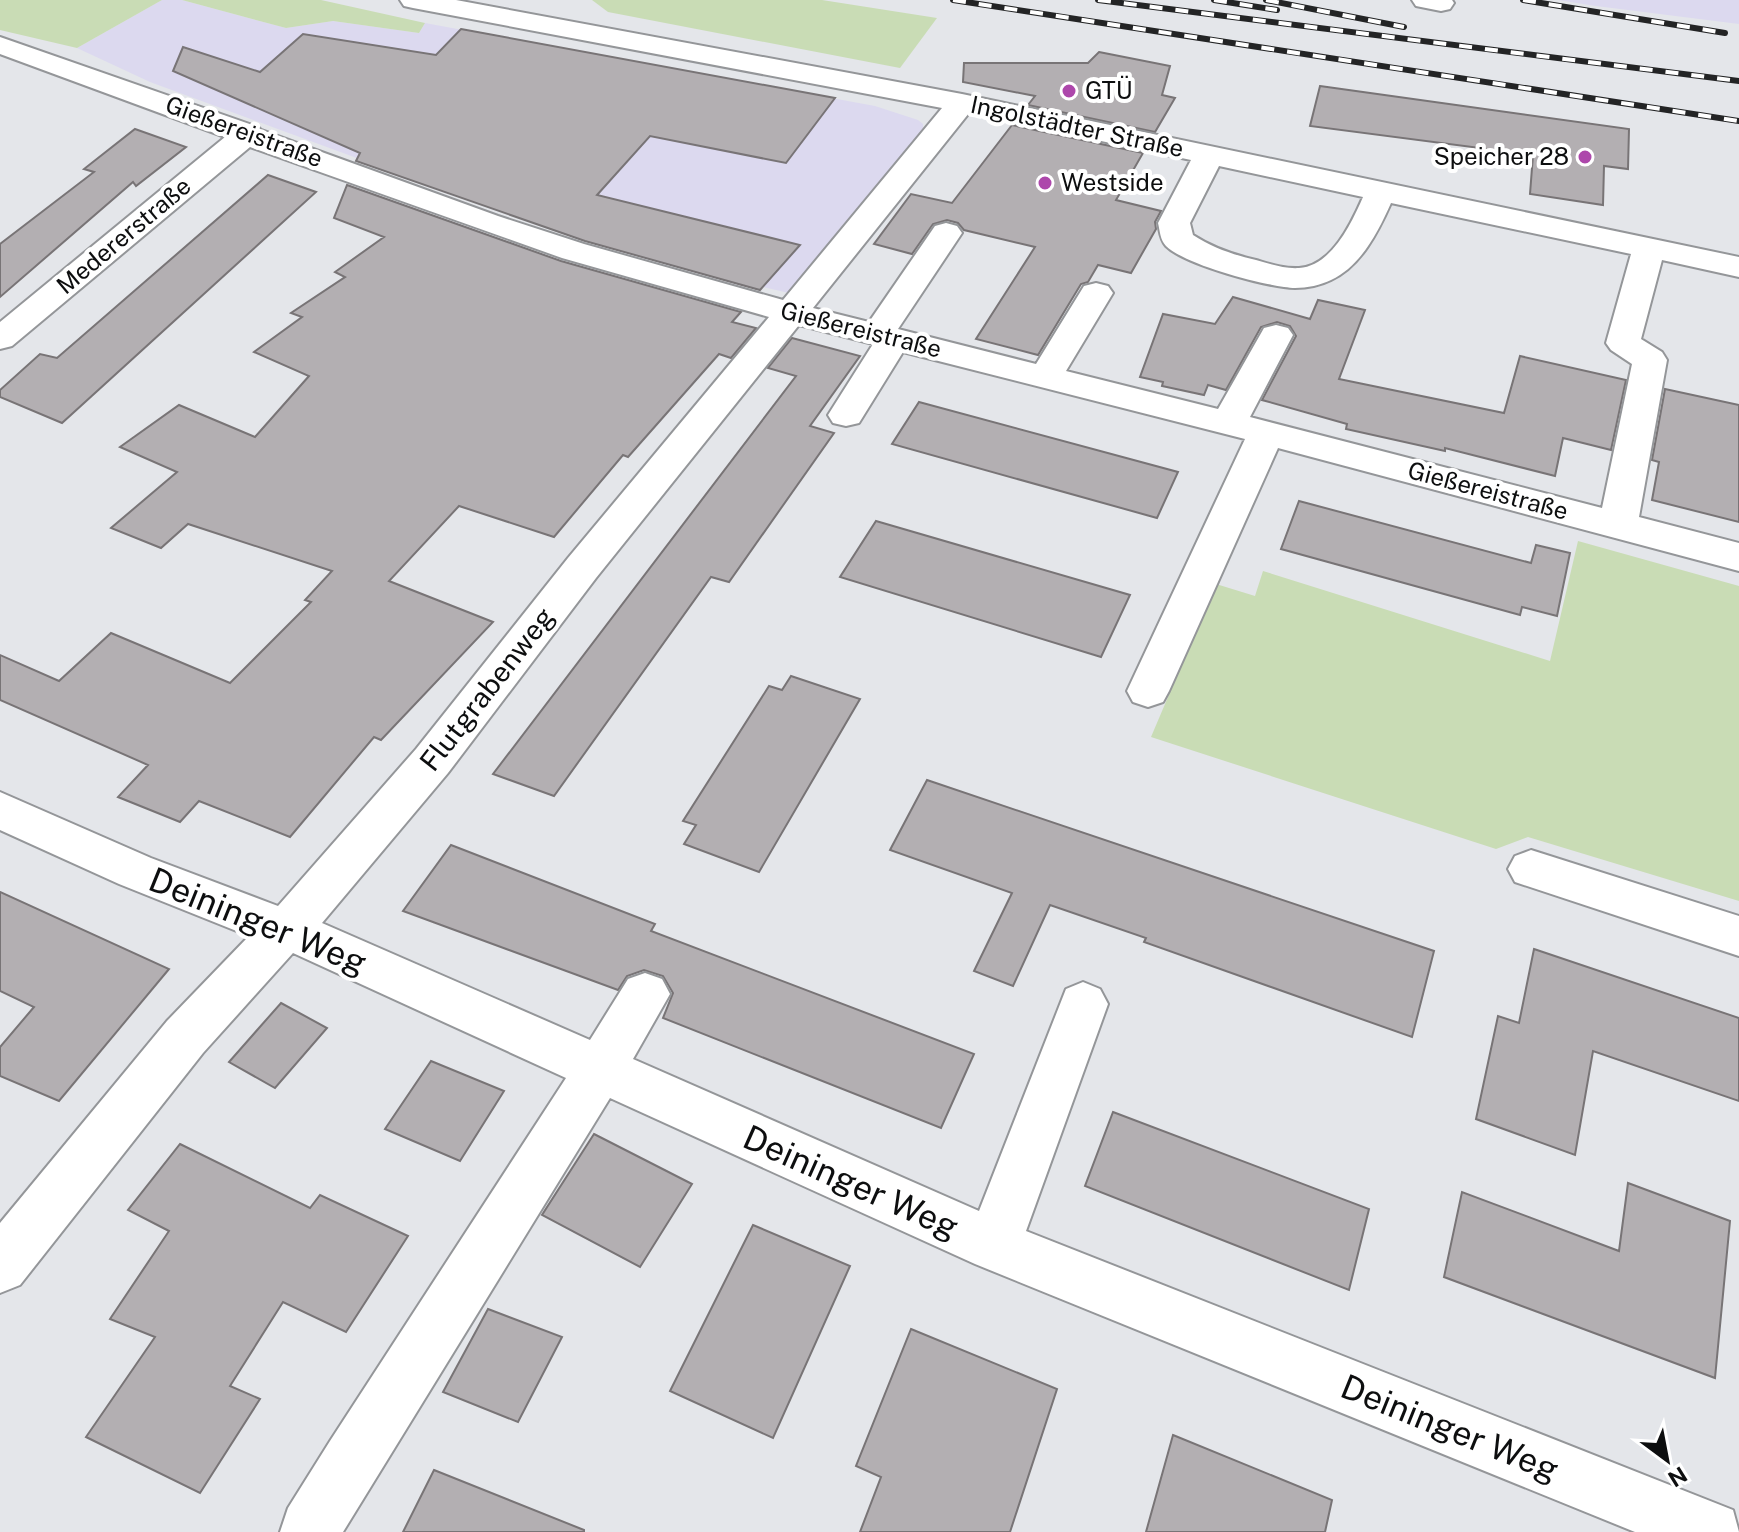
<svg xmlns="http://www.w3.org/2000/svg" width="1739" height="1532" font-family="'Public Sans',sans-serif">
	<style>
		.industrial { fill: #dcd9ef }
		.green { fill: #c9dcb5 }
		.building { fill: #b3afb2; stroke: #787476; stroke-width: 2 }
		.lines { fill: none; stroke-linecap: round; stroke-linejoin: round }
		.minor-casing { stroke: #949699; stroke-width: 4 }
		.minor { fill: #fff; fill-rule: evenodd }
		.rail-casing { stroke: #232425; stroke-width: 6 }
		.rail { stroke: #fff; stroke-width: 4; stroke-dasharray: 13; stroke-linecap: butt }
		.poi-dot { fill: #ad47ab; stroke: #fff; stroke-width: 3 }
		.labels { text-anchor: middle; stroke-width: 8; stroke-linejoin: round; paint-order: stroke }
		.far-poi-label { font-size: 24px; fill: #0d0e0f; stroke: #fff; text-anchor: start }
		.far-street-label { font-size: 24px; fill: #0d0e0f; stroke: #fff }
		.street-label { font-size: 28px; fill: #0d0e0f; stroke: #fff }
		.near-street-label { font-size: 34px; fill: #0d0e0f; stroke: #fff }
	</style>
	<rect width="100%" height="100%" fill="#e4e6ea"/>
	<g class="industrial">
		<path d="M162,0H182L286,28L333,21L419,33L425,23L875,106L918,120L923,124V131L789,293L673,266L471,200L150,82L77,48Z"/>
		<path d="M1558,0H1739V24L1596,6Z"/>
	</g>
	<g class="green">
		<path d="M0,0H162L77,48L0,30Z"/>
		<path d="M182,0H321L425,23L419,33L333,21L286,28Z"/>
		<path d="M592,0H822L937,18L900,68L608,12Z"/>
		<path d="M1578,541L1739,586V901L1528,837L1496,849L1151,737L1216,584L1255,596L1263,571L1550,661Z"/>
	</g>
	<g class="building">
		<path d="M461,29L835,98L786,163L650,136L597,195L800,245L760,290L585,241L356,161L360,153L173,71L183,47L260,72L303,34L436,55Z"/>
		<path d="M1099,52L1170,66L1162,95L1175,98L1155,132L1028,105L1035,96L963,82L964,63H1088Z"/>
		<path d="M1320,86L1629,129L1628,169L1604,166L1603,205L1530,194L1533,155L1310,126Z"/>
		<path d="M1012,125L1143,153L1116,200L1161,211L1155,222L1156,229L1131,273L1098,265L1088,282L1081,284L1038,355L976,339L1035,247L964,230L958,223L947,220L933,224L912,254L874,244L911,194L952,203Z"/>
		<path d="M135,129L186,147L136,186L133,182L0,297V244L94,172L84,169Z"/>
		<path d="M268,175L316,192L62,423L0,397V390L40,354L57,358Z"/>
		<path d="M347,185L561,261L741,312L732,322L756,328L731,358L719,354L628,457L623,455L554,537L459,506L389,581L493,622L381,740L374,737L290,837L199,801L180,822L118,797L148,765L0,700V655L59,681L111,633L230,683L311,602L305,600L332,571L188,524L161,548L111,528L177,472L120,447L179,405L255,437L309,376L254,352L302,317L291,313L345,277L335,272L384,237L334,218Z"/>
		<path d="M1233,297L1310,319L1318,300L1365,310L1339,379L1504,413L1520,356L1626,380L1611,450L1563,438L1555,476L1445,448V451L1346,429L1347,424L1262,400L1296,336L1290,326L1277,322L1261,327L1226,390L1208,385L1204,395L1162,386L1163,382L1140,377L1163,314L1215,324Z"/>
		<path d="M792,338L860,356L810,426L834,433L729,582L711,577L554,796L493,774L796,376L768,368Z"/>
		<path d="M1665,389L1739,405V522L1652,500L1659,462L1652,460Z"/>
		<path d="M919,402L1178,472L1157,518L892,444Z"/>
		<path d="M1299,501L1531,563L1536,545L1570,553L1557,616L1522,607L1520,615L1281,549Z"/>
		<path d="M876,521L1130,595L1101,657L840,577Z"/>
		<path d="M791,676L860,699L759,872L684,844L696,825L683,821L769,686L782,690Z"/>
		<path d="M927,780L1434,951L1412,1037L1144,942L1146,938L1050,905L1013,986L974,971L1012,893L890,850Z"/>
		<path d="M451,845L655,924L651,931L974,1054L941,1128L663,1018L673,993L663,976L644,970L627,976L618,990L403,911Z"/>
		<path d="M0,892L169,969L59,1101L0,1076V1047L34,1007L0,991Z"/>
		<path d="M1534,949L1739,1018V1101L1593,1051L1575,1155L1476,1119L1498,1016L1519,1023Z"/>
		<path d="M281,1003L327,1028L275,1088L229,1062Z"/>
		<path d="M431,1061L504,1091L460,1161L385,1129Z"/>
		<path d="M1113,1112L1369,1209L1349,1290L1085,1186Z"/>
		<path d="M594,1134L692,1184L640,1267L542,1215Z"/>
		<path d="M180,1144L310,1208L320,1195L408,1236L346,1332L283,1302L230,1386L260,1399L200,1493L86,1437L155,1337L110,1319L169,1231L128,1210Z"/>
		<path d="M1628,1183L1730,1221L1715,1378L1444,1277L1462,1192L1619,1251Z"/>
		<path d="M753,1225L850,1266L773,1438L670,1391Z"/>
		<path d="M488,1309L562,1337L518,1422L443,1392Z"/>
		<path d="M911,1329L1057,1389L1010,1532H860L881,1477L856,1466Z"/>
		<path d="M1173,1435L1332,1500L1325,1532H1146Z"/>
		<path d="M434,1470L584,1530V1532H403Z"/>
	</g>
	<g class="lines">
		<g class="minor-casing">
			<g id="minor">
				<path d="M400,0H456L962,94L1739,257V277L1662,260L1641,339L1662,352L1667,360L1639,517L1739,543V571L1278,448L1169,691L1163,702L1148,707L1133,702L1127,691L1245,439L903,352L859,423L846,426L833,423L828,415L873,344L799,325L596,578L448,773L322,923L590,1040L628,979L645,973L662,979L670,994L633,1059L979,1211L1066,989L1083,982L1100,989L1108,1004L1026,1231L1733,1510L1739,1532H1635L975,1264L610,1098L343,1532H280L288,1508L330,1441L566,1078L293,953L203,1053L20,1285L0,1293V1223L167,1021L249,936L119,884L0,830V792L151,858L278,906L416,749L568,558L769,317L562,258L250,147L12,346L0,349V322L225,137L0,54V37L258,127L261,130L498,216L584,244L783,300L942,108L413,8L404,6ZM969,113L1191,160L1158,223C1160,231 1160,240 1166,246C1185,265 1268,287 1295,288C1307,288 1321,285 1331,280C1361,266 1378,232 1391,203L1631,254L1606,343L1611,350L1632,364L1602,508L1250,417L1293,335L1288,328L1276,325L1264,328L1218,409L1066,371L1113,293L1108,286L1096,283L1084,286L1036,364L898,329L962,233L957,226L946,223L935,226L869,322L813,308ZM1219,166L1363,197C1352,222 1332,266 1299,268C1285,269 1270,264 1256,260C1234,255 1213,248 1193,235L1190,223Z"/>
				<path d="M1412,0H1452L1454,3L1450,9L1441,11L1416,6Z"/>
				<path d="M1531,850L1739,916V956L1515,882L1508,869L1515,856Z"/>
			</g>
		</g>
		<use href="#minor" class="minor"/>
		<g class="rail-casing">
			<g id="rail">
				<path d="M953,0L1739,121"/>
				<path d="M1098,0L1739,81"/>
				<path d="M1214,0L1277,10"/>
				<path d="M1266,0L1404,27"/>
				<path d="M1523,0L1725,33"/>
			</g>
		</g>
		<use href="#rail" class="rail"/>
	</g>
	<g class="poi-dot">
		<circle cx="1069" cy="91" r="8"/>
		<circle cx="1585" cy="157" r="8"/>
		<circle cx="1045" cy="183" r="8"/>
	</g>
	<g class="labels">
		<g class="far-poi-label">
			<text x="1085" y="99">GTÜ</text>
			<text x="1569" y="165" text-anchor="end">Speicher 28</text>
			<text x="1061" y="191">Westside</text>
		</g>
		<g class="far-street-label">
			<text transform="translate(1077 127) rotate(12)" y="8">Ingolstädter Straße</text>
			<text transform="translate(244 132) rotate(20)" y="8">Gießereistraße</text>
			<text transform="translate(124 236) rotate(-40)" y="8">Medererstraße</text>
			<text transform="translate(861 330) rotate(14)" y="8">Gießereistraße</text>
			<text transform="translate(1488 491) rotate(15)" y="8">Gießereistraße</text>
		</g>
		<g class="street-label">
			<text transform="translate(487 689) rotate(-52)" y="10">Flutgrabenweg</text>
		</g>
		<g class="near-street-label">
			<text transform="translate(258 921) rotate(22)" y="12">Deininger Weg</text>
			<text transform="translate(851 1182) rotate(24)" y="12">Deininger Weg</text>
			<text transform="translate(1450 1428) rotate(22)" y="12">Deininger Weg</text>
		</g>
	</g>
	<g transform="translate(1667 1460) rotate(148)" stroke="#ffffff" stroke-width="6" paint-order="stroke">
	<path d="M0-6L14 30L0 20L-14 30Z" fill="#0d0e0f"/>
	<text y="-12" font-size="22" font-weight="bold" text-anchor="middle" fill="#0d0e0f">N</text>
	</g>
</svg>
